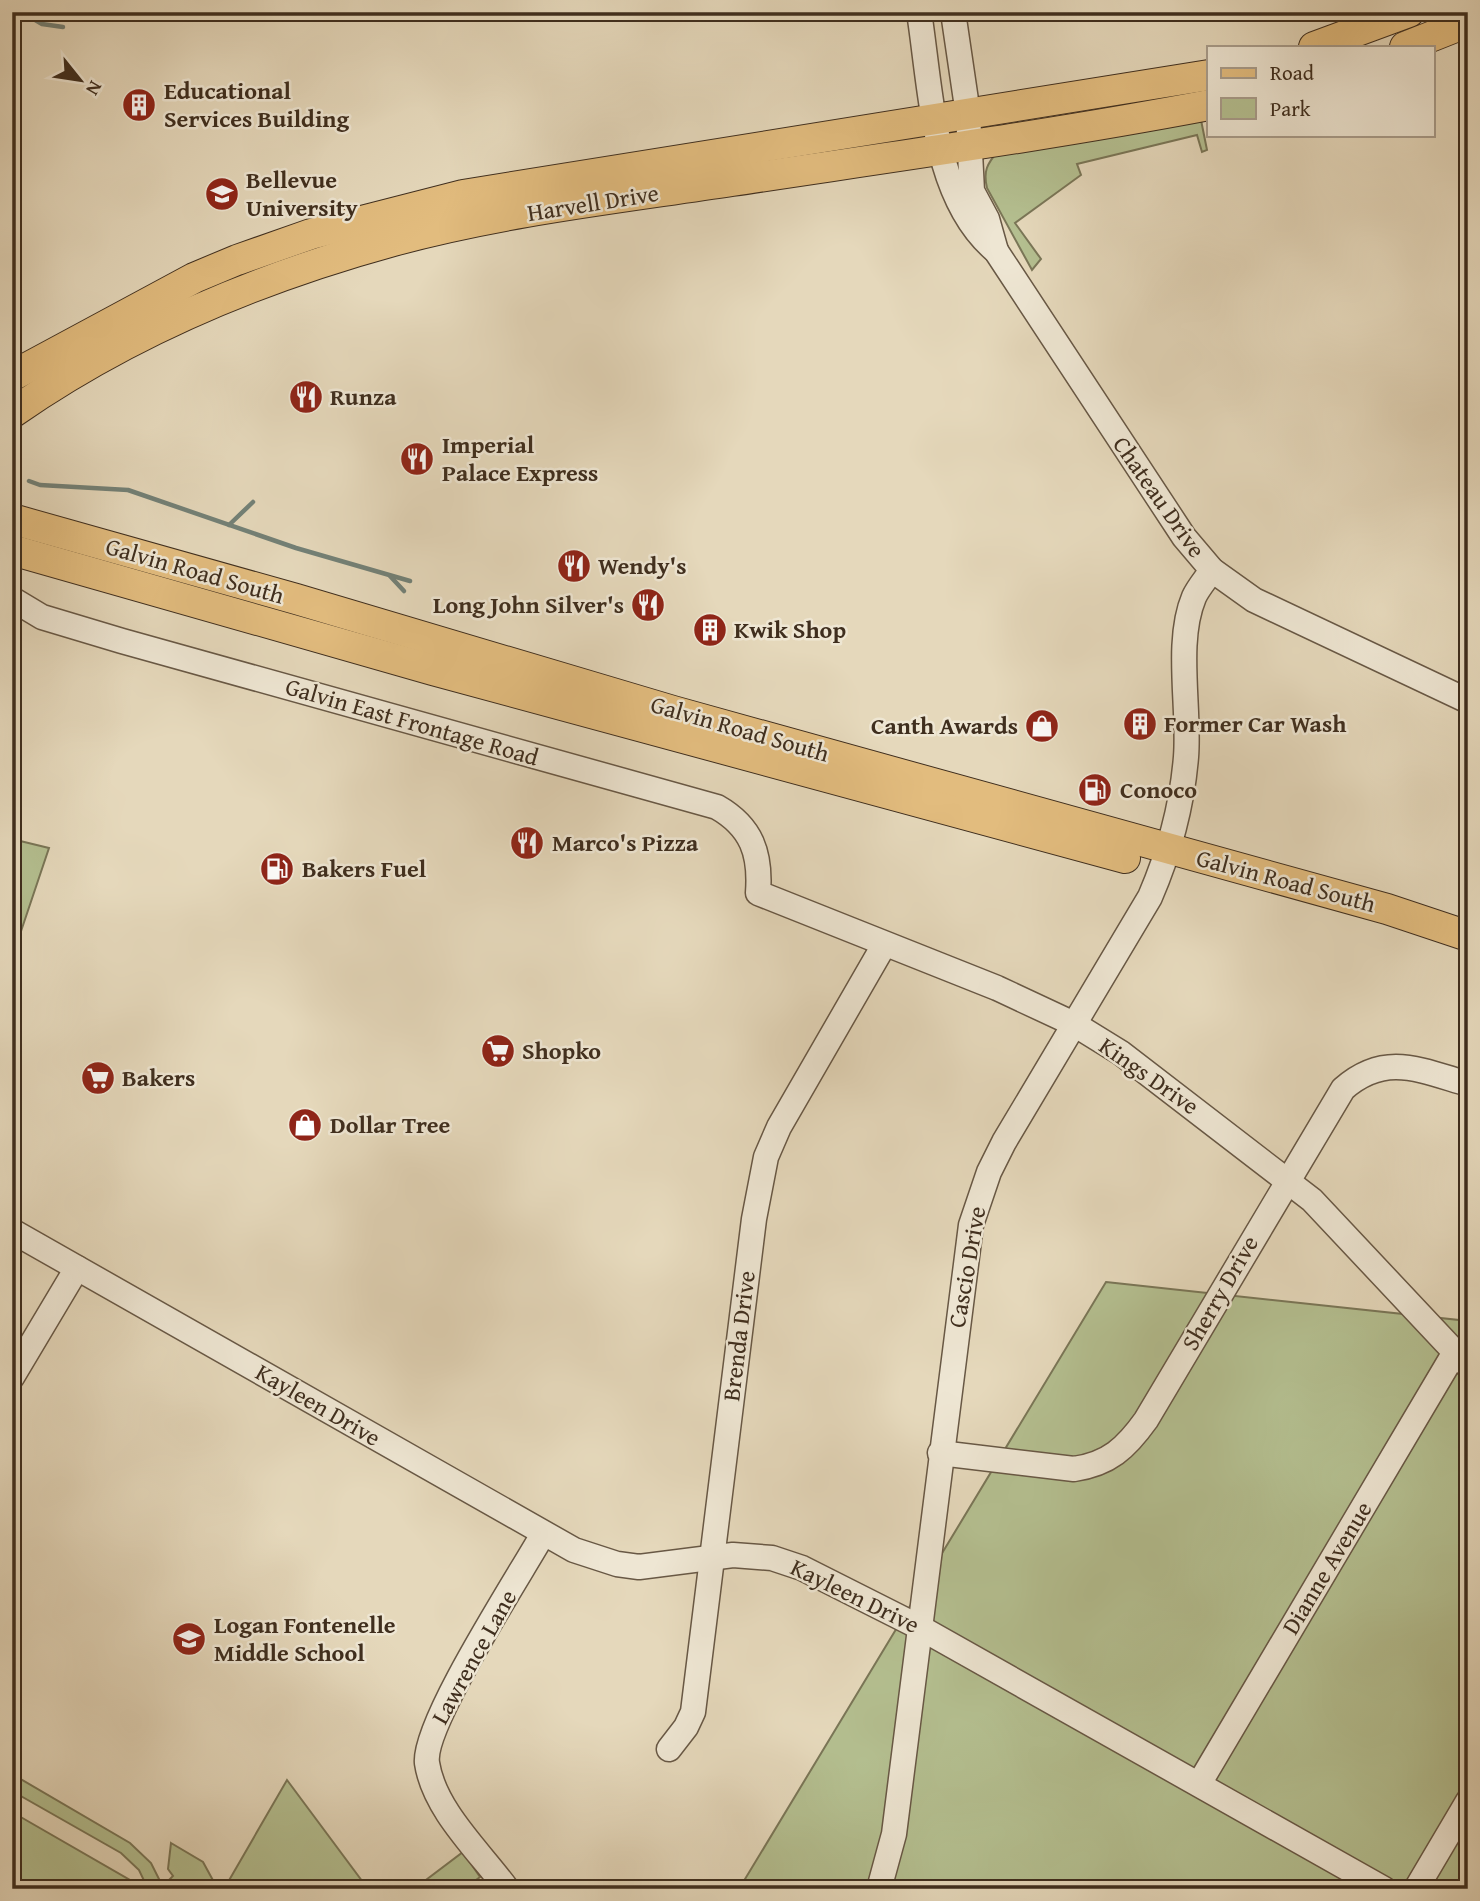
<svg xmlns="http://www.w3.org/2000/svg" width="1480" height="1901" font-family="'Gentium Book Plus',serif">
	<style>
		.green { fill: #b4bf90; stroke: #7a7657; stroke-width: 2 }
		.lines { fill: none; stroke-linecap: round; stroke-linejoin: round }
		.stream { stroke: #738177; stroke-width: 4.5 }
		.minor-casing { stroke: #685845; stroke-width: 27 }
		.major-casing { stroke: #3f2e1e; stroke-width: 32 }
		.minor { stroke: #eee6d3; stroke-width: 24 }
		.major { stroke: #e2bc7e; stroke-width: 30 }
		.labels { text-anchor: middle; stroke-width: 5; stroke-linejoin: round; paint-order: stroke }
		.poi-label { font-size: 24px; font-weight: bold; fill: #3f2e1e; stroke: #eee6d3; text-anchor: start }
		.street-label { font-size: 24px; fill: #3f2e1e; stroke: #eee6d3 }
	</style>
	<rect width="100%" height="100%" fill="#e5d8bb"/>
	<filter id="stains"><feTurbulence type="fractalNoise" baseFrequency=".00286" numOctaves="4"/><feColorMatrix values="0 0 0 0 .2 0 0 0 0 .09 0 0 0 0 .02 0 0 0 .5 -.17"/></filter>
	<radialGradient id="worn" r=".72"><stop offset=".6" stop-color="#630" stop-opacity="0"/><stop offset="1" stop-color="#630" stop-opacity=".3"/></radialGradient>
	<g class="green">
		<path d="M1200,115L1207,150L1202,152L1197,135L1077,164L1081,175L1015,223L1041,259L1032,270L987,188C983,171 987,164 998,151Z"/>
		<path d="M12,839L49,848L12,958Z"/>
		<path d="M1106,1282L1468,1321V1889H739Z"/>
		<path d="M12,1774L130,1843L151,1863L164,1889H148L139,1870L121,1853L12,1791Z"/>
		<path d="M287,1780L368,1889H224Z"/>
		<path d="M12,1812L142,1887L141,1889H12Z"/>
		<path d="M171,1843L203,1862L215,1884L186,1888L180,1883L175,1888L168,1881L173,1876L168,1869Z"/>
		<path d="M463,1852L480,1877L464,1889H414Z"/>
	</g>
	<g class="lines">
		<g class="stream">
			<path d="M17,14H25L42,24L63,27"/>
			<path d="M29,481L40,485L128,490L296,548L410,581"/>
			<path d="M229,525L253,502"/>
			<path d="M390,576L404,591"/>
		</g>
		<g class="minor-casing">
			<g id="minor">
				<path d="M919,12C931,89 933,199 996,251L1184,537L1212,570L1254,600L1468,701"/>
				<path d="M953,12L968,114L972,191L987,219L996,251"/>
				<path d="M12,599L42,617L122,641L717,807C752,827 761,854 758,893L997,988L1074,1024L1121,1053L1312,1200L1468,1366"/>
				<path d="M12,1231L574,1550L617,1564L639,1567L733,1555L772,1558L802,1568L919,1627L1384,1889"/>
				<path d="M12,1377L77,1268"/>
				<path d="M940,1453L1074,1469C1109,1464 1126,1448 1146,1420L1343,1089C1385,1052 1420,1070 1468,1084"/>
				<path d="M669,1749L686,1727L693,1712L754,1219L766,1157L779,1127L884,945"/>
				<path d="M1199,1784L1455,1352"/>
				<path d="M507,1889C480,1852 434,1810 427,1763C422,1725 520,1575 543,1534"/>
				<path d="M879,1889L894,1834L971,1225L989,1172L1004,1142L1150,897C1169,853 1182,806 1186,757C1190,708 1175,642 1194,597C1198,588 1206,579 1212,570"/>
				<path d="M1416,1889L1468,1801"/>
			</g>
		</g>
		<g class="major-casing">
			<g id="major">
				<path d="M1314,47L1409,12"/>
				<path d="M1405,47L1468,22"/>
				<path d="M12,376L194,278L237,260L311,234L463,195L1209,75"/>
				<path d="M12,413C127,333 258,278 393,241C503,211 620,198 732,181C891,157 1051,135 1209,105"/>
				<path d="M12,519L296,599L673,711L1387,909L1468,936"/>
				<path d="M12,550L433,670L1125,858"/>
			</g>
		</g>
		<use href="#minor" class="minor"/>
		<use href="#major" class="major"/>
	</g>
	<defs>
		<g id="building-disc" transform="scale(1.75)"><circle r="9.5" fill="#8f2418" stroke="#eee6d3"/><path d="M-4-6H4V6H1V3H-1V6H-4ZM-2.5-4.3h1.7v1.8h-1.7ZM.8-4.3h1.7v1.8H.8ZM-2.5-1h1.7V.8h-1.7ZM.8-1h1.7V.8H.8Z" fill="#fff"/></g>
		<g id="university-disc" transform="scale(1.75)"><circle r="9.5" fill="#8f2418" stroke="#eee6d3"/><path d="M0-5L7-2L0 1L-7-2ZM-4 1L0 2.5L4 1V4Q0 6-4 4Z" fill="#fff"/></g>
		<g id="restaurant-disc" transform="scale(1.75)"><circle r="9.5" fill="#8f2418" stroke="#eee6d3"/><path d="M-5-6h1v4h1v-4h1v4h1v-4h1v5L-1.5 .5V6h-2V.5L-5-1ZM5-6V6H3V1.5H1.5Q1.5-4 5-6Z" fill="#fff"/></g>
		<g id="shop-disc" transform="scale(1.75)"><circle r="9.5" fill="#8f2418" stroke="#eee6d3"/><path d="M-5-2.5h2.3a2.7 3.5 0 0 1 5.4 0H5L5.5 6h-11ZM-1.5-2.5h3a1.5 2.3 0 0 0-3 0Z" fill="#fff"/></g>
		<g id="fuel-disc" transform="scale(1.75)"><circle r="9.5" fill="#8f2418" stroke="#eee6d3"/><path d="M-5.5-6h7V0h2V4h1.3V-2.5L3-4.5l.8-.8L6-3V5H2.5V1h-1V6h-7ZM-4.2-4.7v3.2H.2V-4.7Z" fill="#fff"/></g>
		<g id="supermarket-disc" transform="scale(1.75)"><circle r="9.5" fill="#8f2418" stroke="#eee6d3"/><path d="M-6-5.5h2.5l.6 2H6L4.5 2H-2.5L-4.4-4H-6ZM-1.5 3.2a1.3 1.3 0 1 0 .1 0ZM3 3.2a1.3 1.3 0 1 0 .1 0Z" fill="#fff"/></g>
		<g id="school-disc" transform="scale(1.75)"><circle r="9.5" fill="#8f2418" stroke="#eee6d3"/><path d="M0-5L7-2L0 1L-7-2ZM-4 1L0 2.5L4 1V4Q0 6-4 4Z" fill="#fff"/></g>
	</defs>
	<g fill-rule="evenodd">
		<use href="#building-disc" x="139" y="105"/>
		<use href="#university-disc" x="222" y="194"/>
		<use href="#restaurant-disc" x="306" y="397"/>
		<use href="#restaurant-disc" x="417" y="459"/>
		<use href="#restaurant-disc" x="574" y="566"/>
		<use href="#restaurant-disc" x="648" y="605"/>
		<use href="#building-disc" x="710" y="630"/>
		<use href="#building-disc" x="1140" y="724"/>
		<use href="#shop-disc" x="1042" y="726"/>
		<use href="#fuel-disc" x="1095" y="790"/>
		<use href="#restaurant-disc" x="527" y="843"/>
		<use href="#fuel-disc" x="277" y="869"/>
		<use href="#supermarket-disc" x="498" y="1051"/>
		<use href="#supermarket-disc" x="98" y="1078"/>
		<use href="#shop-disc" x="305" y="1125"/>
		<use href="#school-disc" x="189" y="1639"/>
	</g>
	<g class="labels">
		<g class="poi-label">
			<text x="164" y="99">Educational<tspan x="164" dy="28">Services Building</tspan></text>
			<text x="246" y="188">Bellevue<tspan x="246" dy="28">University</tspan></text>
			<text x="330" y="405">Runza</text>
			<text x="442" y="453">Imperial<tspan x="442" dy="28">Palace Express</tspan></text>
			<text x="598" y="574">Wendy's</text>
			<text x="624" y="613" text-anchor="end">Long John Silver's</text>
			<text x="734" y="638">Kwik Shop</text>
			<text x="1164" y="732">Former Car Wash</text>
			<text x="1018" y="734" text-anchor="end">Canth Awards</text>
			<text x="1120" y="798">Conoco</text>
			<text x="552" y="851">Marco's Pizza</text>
			<text x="302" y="877">Bakers Fuel</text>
			<text x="522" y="1059">Shopko</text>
			<text x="122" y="1086">Bakers</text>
			<text x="330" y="1133">Dollar Tree</text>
			<text x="214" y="1633">Logan Fontenelle<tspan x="214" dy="28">Middle School</tspan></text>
		</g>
		<g class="street-label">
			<text transform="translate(593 203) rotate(-9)" y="8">Harvell Drive</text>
			<text transform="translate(1159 497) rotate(55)" y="8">Chateau Drive</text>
			<text transform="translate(195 571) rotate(16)" y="8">Galvin Road South</text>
			<text transform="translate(412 722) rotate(16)" y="8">Galvin East Frontage Road</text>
			<text transform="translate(740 729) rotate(16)" y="8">Galvin Road South</text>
			<text transform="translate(1286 881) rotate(15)" y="8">Galvin Road South</text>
			<text transform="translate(1149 1076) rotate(35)" y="8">Kings Drive</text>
			<text transform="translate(967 1267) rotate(-80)" y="8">Cascio Drive</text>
			<text transform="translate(1220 1293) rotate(-60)" y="8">Sherry Drive</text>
			<text transform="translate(739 1336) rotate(-83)" y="8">Brenda Drive</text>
			<text transform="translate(318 1405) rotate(30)" y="8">Kayleen Drive</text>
			<text transform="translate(1327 1568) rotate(-59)" y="8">Dianne Avenue</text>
			<text transform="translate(855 1596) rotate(26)" y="8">Kayleen Drive</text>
			<text transform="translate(474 1657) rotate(-61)" y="8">Lawrence Lane</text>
		</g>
	</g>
	<rect width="1480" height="1901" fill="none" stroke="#e5d8bb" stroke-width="42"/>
	<rect x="14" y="14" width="1452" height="1873" fill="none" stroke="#3f2e1e" stroke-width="3.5"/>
	<rect x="21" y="21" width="1438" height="1859" fill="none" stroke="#3f2e1e" stroke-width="2"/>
	<rect x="1207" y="46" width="228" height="91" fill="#eee6d3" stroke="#a89c8b" stroke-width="2"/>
	<rect x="1221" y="68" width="35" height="10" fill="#e2bc7e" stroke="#a89c8b" stroke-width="2"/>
	<text x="1270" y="80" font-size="21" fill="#3f2e1e">Road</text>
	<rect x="1221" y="98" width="35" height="21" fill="#b4bf90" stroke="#a89c8b" stroke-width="2"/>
	<text x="1270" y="116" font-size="21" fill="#3f2e1e">Park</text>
	<g transform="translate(80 80) rotate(120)" stroke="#eee6d3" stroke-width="5" paint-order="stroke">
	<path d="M0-5L12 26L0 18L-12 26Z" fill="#3f2e1e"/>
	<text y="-10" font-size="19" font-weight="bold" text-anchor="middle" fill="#3f2e1e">N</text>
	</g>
	<rect width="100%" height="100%" filter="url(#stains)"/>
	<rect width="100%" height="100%" fill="url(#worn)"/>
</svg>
